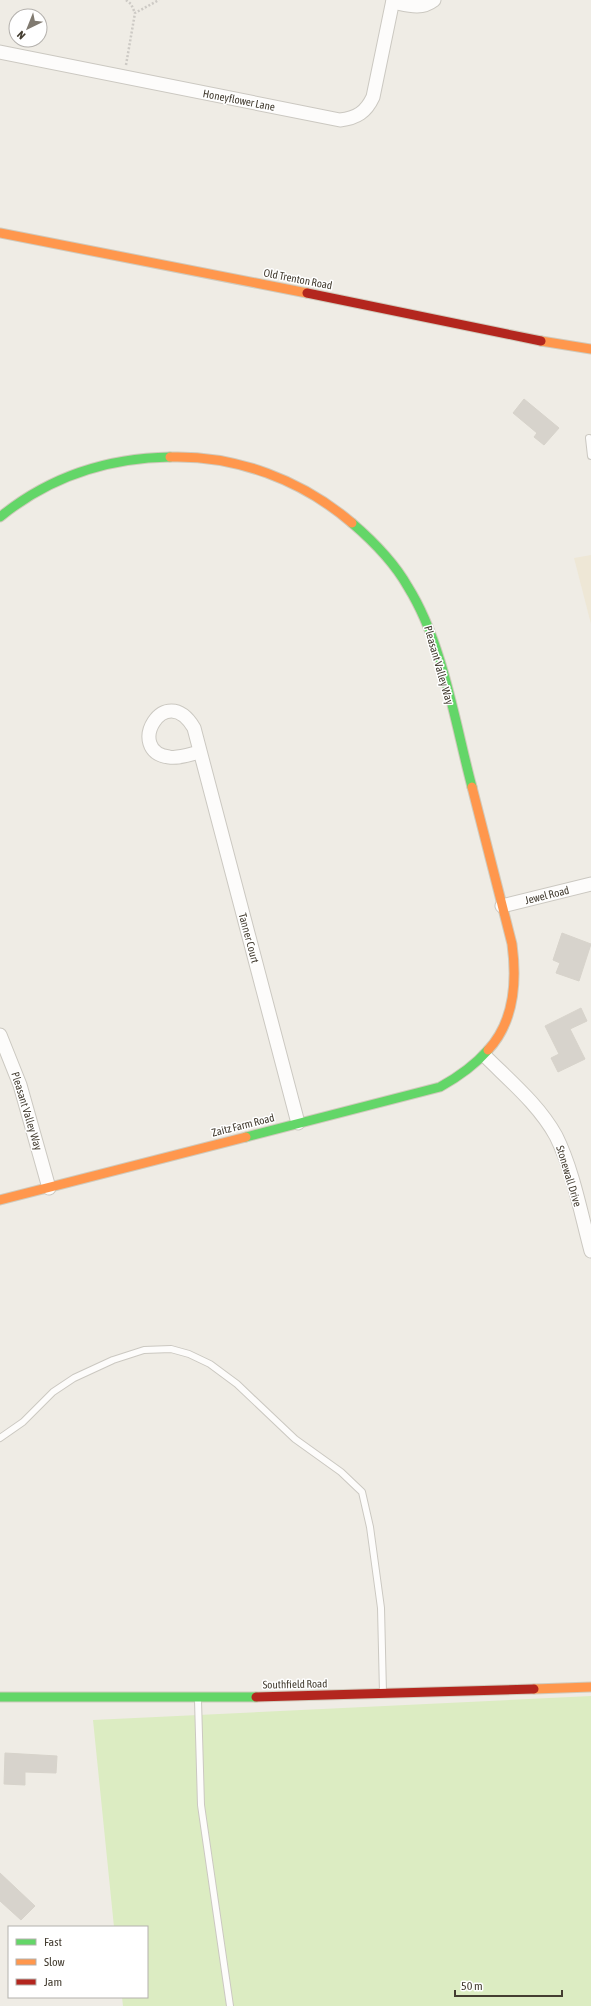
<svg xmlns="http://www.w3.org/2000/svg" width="591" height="2006" font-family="'Asap Condensed',sans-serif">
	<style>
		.education { fill: #eee7d6 }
		.green { fill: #dcecc2 }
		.building { fill: #d7d3cc; stroke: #d7d3cb }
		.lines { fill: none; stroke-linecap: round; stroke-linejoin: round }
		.lane-casing { stroke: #cbc8c1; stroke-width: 8 }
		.street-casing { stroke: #cbc8c1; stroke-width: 15 }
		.fast-casing { stroke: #d0cabc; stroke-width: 11 }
		.slow-casing { stroke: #d0cabc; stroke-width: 11 }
		.jam-casing { stroke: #d0cabc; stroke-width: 11 }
		.path { stroke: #cdcac5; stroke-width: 2.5; stroke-dasharray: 2 2; stroke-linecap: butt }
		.lane { stroke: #fdfcfb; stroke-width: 6 }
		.street { stroke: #fdfcfb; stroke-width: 13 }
		.fast { stroke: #63d668; stroke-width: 9 }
		.slow { stroke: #ff974d; stroke-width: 9 }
		.jam { stroke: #b3261e; stroke-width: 9 }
		.labels { text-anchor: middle; stroke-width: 3; stroke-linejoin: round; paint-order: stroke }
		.street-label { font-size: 11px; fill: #443d31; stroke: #fff }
	</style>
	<rect width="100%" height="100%" fill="#efece5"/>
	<path class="education" d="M591,555V624L574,558Z"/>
	<path class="green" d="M591,1696V2006H123L122,1997H147V1927H114L93,1720Z"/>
	<g class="building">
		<path d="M524,399L559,428L544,445L534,437L537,433L513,413Z"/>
		<path d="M562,933L591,944L579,981L556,973L560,963L553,960Z"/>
		<path d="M581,1008L587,1021L570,1029L585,1059L558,1072L551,1058L559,1054L545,1026Z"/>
		<path d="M5,1753L57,1756L56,1773L25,1772V1785L4,1784Z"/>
		<path d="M0,1873L35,1906L21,1920L0,1901Z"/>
	</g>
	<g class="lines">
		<g class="lane-casing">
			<g id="lane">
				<path d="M589,438L591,456"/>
				<path d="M0,1438L23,1422L53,1392L74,1378L113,1360L144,1350L171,1349L189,1354L210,1364L237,1384L295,1439L341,1472L362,1492L370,1527L381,1608L383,1693"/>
				<path d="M198,1700L201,1805L230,2006"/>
			</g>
		</g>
		<g class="street-casing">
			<g id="street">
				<path d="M393,2C408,5 421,10 434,0"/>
				<path d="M0,52L340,120C357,118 366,112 373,97L393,0"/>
				<path d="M200,752C191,754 178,759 169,757C124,751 165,679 194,728L298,1123"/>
				<path d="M502,906L591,884"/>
				<path d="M0,1035L20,1085L49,1188"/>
				<path d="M485,1056C510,1081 539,1105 556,1136C573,1170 581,1214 591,1251"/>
			</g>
		</g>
		<g class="fast-casing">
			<g id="fast">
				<path d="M0,517C49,477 108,458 170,457"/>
				<path d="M352,523C373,541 394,562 408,587C443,643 455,723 472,787"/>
				<path d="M246,1137L440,1087C458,1077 474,1066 488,1050"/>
				<path d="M0,1697H256"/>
			</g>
		</g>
		<g class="slow-casing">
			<g id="slow">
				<path d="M0,233L307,293"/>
				<path d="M541,341L591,349"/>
				<path d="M170,457C236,455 302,480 352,523"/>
				<path d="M472,787L512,944C517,981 515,1021 488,1050"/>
				<path d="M0,1200L246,1137"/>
				<path d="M534,1689L591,1687"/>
			</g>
		</g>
		<g class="jam-casing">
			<g id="jam">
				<path d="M307,293L541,341"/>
				<path d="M256,1697L534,1689"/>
			</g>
		</g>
		<g class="path">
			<path d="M126,0L131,4L135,13"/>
			<path d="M126,65L135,13L159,0"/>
		</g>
		<use href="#lane" class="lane"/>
		<use href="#street" class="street"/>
		<use href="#fast" class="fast"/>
		<use href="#slow" class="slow"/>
		<use href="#jam" class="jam"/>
	</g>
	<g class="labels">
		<g class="street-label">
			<text transform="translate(239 100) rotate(11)" y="4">Honeyflower Lane</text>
			<text transform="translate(298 279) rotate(11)" y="4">Old Trenton Road</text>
			<text transform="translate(439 665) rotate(74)" y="4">Pleasant Valley Way</text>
			<text transform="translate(547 895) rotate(-14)" y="4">Jewel Road</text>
			<text transform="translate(249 938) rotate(75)" y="4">Tanner Court</text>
			<text transform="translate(27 1111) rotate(73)" y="4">Pleasant Valley Way</text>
			<text transform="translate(243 1125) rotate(-14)" y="4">Zaitz Farm Road</text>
			<text transform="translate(569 1176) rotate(73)" y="4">Stonewall Drive</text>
			<text transform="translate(295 1684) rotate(-1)" y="4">Southfield Road</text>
		</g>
	</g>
	<rect x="8" y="1926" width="140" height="72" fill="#ffffff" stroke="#b4b1ad"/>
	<rect x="16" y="1939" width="20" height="6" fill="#63d668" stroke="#b4b1ad"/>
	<text x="44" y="1946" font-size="12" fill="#443d31">Fast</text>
	<rect x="16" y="1959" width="20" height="6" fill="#ff974d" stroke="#b4b1ad"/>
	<text x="44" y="1966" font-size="12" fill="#443d31">Slow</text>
	<rect x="16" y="1979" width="20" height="6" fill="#b3261e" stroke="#b4b1ad"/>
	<text x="44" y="1986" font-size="12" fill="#443d31">Jam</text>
	<g transform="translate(28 28) rotate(223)"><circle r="19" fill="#ffffff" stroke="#b4b1ad"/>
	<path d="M0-3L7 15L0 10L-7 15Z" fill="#807a70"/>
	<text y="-6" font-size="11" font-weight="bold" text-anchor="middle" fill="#443d31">N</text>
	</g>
	<path d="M455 1990v6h107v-6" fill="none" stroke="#443d31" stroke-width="2"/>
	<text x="461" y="1990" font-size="12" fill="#443d31" stroke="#ffffff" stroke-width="3" paint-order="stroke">50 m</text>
</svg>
